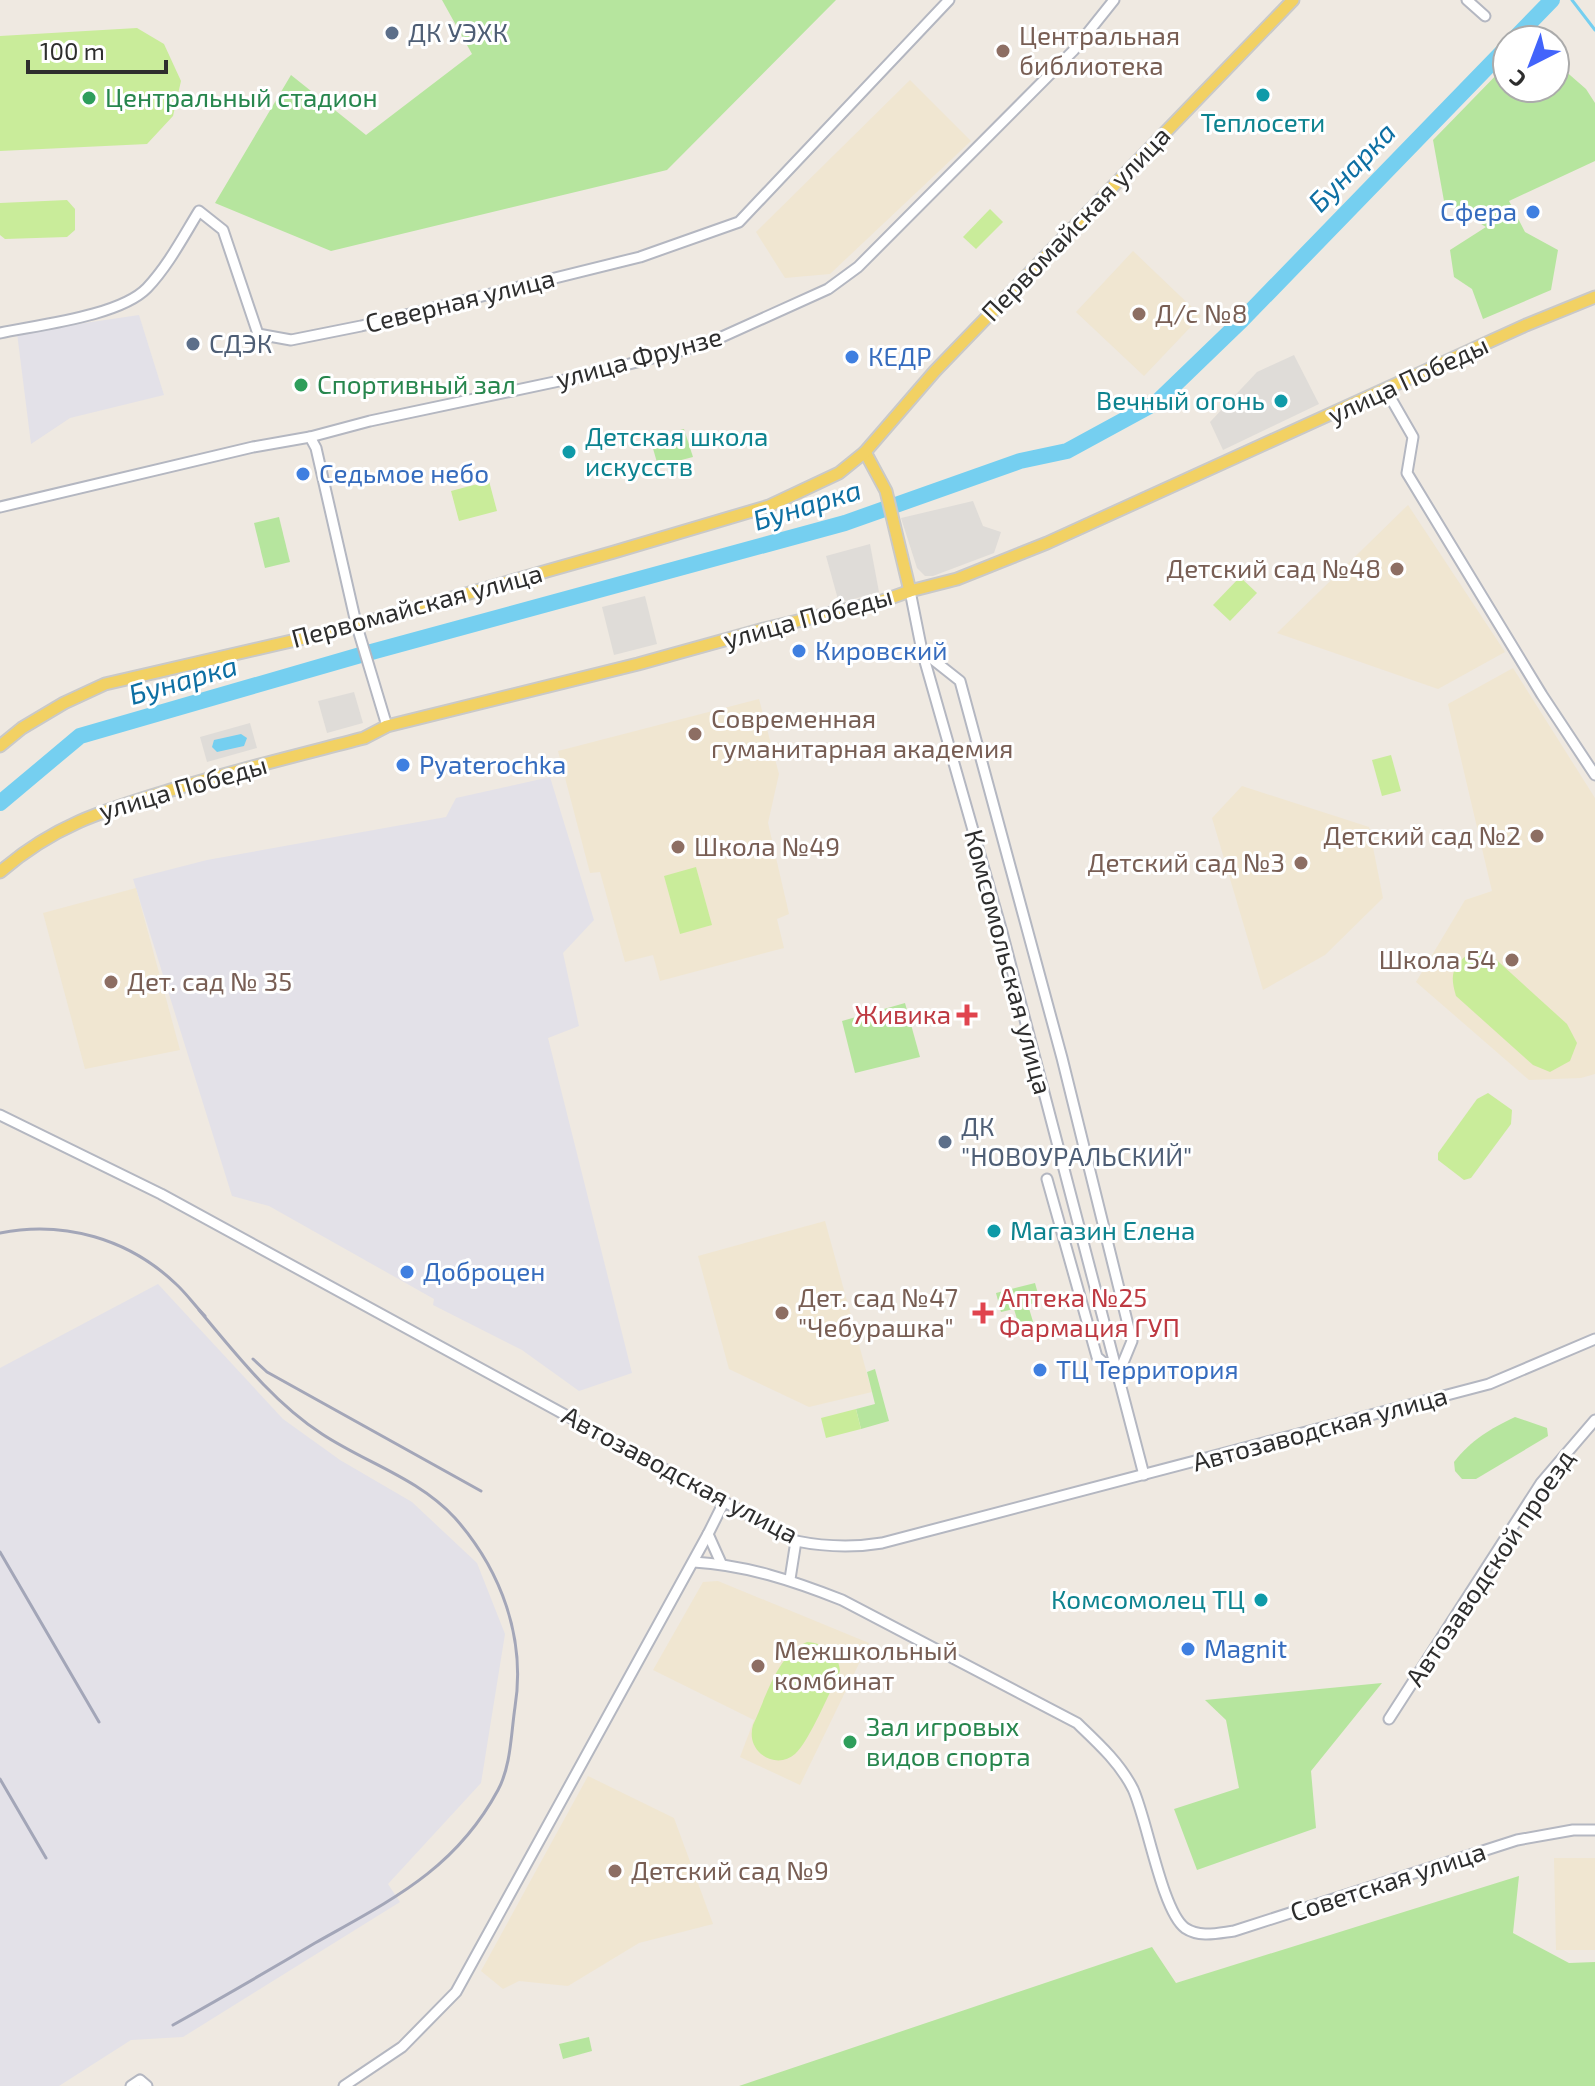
<svg xmlns="http://www.w3.org/2000/svg" width="1595" height="2086" font-family="'Exo 2',sans-serif">
	<style>
		.industrial { fill: #e3e1e8 }
		.education { fill: #f0e6d1 }
		.green { fill: #b6e59e }
		.pitch { fill: #c9ec9a }
		.plaza { fill: #dfdcd8 }
		.water { fill: #75cff0 }
		.lines { fill: none; stroke-linecap: round; stroke-linejoin: round }
		.stream { stroke: #75cff0; stroke-width: 3 }
		.river { stroke: #75cff0; stroke-width: 16 }
		.minor-casing { stroke: #b4b7c1; stroke-width: 13 }
		.major-casing { stroke: #c9c9c9; stroke-width: 15 }
		.minor { stroke: #fff; stroke-width: 9 }
		.major { stroke: #f2d163; stroke-width: 11 }
		.rail { stroke: #a3a6b8; stroke-width: 3 }
		.service-dot { fill: #5c6f8a; stroke: #fff; stroke-width: 3 }
		.education-dot { fill: #8d6e63; stroke: #fff; stroke-width: 3 }
		.culture-dot { fill: #0f9aa8; stroke: #fff; stroke-width: 3 }
		.leisure-dot { fill: #2e9e5b; stroke: #fff; stroke-width: 3 }
		.shop-dot { fill: #3f7fe0; stroke: #fff; stroke-width: 3 }
		.health-dot { fill: #e0444e; stroke: #fff; stroke-width: 3 }
		.labels { text-anchor: middle; stroke-width: 6; stroke-linejoin: round; paint-order: stroke }
		.service-label { font-size: 26px; fill: #4e5e75; stroke: #fff; text-anchor: start }
		.education-label { font-size: 26px; fill: #785e54; stroke: #fff; text-anchor: start }
		.leisure-label { font-size: 26px; fill: #27864d; stroke: #fff; text-anchor: start }
		.culture-label { font-size: 26px; fill: #0d838f; stroke: #fff; text-anchor: end }
		.shop-label { font-size: 26px; fill: #366cbe; stroke: #fff; text-anchor: start }
		.street-label { font-size: 26px; fill: #2e2e2e; stroke: #fff }
		.health-label { font-size: 26px; fill: #be3a42; stroke: #fff; text-anchor: end }
		.water-label { font-size: 28px; font-style: italic; fill: #0d6fa3; stroke: #fff }
	</style>
	<rect width="100%" height="100%" fill="#efe9e1"/>
	<g class="industrial">
		<path d="M139,315L164,395L70,418L31,444L17,333Z"/>
		<path d="M550,777L594,920L563,953L579,1026L548,1038L632,1373L579,1391L522,1350L433,1305L434,1299L269,1206L232,1196L133,879L207,860L446,817L456,798Z"/>
		<path d="M158,1284L283,1419L340,1460L412,1502L477,1563L505,1634L481,1783L388,1884L400,1902L183,2037L131,2040L59,2086H0V1368Z"/>
	</g>
	<g class="education">
		<path d="M910,80L971,141L830,274L785,278L756,232Z"/>
		<path d="M1133,251L1201,316L1144,376L1076,312Z"/>
		<path d="M1408,505L1505,652L1438,689L1277,633Z"/>
		<path d="M1513,668L1595,798V1074L1581,1078L1529,1080L1416,982L1465,900L1492,891L1448,704Z"/>
		<path d="M759,699L779,774L768,823L789,914L777,919L784,948L660,981L653,955L625,962L600,872L590,873L558,751Z"/>
		<path d="M1242,786L1369,827L1383,898L1325,955L1263,990L1212,818Z"/>
		<path d="M136,888L180,1050L85,1069L43,913Z"/>
		<path d="M825,1221L872,1392L809,1407L729,1369L698,1256Z"/>
		<path d="M718,1581L869,1643L800,1785L740,1757L754,1720L653,1670L703,1582Z"/>
		<path d="M588,1776L674,1818L713,1924L639,1943L568,1986L519,1981L503,1989L481,1971Z"/>
		<path d="M1554,1858H1595V1950H1556Z"/>
	</g>
	<g class="green">
		<path d="M442,0H836L667,170L331,251L215,203L291,75L366,135L472,54Z"/>
		<path d="M1555,62L1586,89L1595,103V161L1509,201L1525,232L1558,250L1551,290L1483,319L1472,289L1454,277L1450,250L1486,227L1444,201L1433,140L1507,64V88H1555Z"/>
		<path d="M684,429L693,457L658,466L650,438Z"/>
		<path d="M279,517L290,562L265,568L254,523Z"/>
		<path d="M905,1003L920,1057L855,1073L842,1021Z"/>
		<path d="M1035,1283L1040,1301L1028,1305L1034,1325L1020,1329L1014,1309L1001,1312L996,1293Z"/>
		<path d="M875,1369L889,1421L861,1429L856,1409L875,1404L867,1372Z"/>
		<path d="M1515,1417L1547,1428L1548,1436L1476,1479H1462L1455,1471L1454,1462C1471,1440 1490,1429 1515,1417Z"/>
		<path d="M1382,1683L1311,1771L1316,1828L1197,1870L1174,1809L1239,1788L1226,1720L1205,1700Z"/>
		<path d="M1519,1876L1513,1933L1569,1963L1595,1962V2086H739L1152,1947L1176,1983Z"/>
		<path d="M589,2037L592,2051L563,2059L559,2044Z"/>
	</g>
	<g class="pitch">
		<path d="M137,28L164,44L181,81L173,116L147,144L0,151V36Z"/>
		<path d="M67,200L75,209V230L67,237L5,239L0,235V203Z"/>
		<path d="M990,209L1003,222L976,249L963,237Z"/>
		<path d="M489,481L497,511L459,521L451,491Z"/>
		<path d="M1240,577L1257,593L1230,621L1213,605Z"/>
		<path d="M1391,755L1401,791L1382,796L1372,760Z"/>
		<path d="M696,867L712,925L680,934L664,876Z"/>
		<path d="M1472,951L1490,954L1567,1024L1577,1043L1570,1061L1550,1072L1533,1065L1456,996C1449,973 1453,965 1472,951Z"/>
		<path d="M1488,1093L1512,1110L1511,1124L1471,1178L1464,1180L1438,1160V1153L1477,1099Z"/>
		<path d="M856,1409L861,1429L826,1438L821,1418Z"/>
		<path d="M807,1642C824,1643 839,1653 840,1671C831,1689 809,1742 795,1754C785,1763 771,1762 761,1754C752,1746 750,1736 753,1725C766,1698 777,1654 807,1642Z"/>
	</g>
	<g class="plaza">
		<path d="M1294,355L1319,404L1223,450L1210,422L1257,372Z"/>
		<path d="M973,501L983,526L1001,532L994,553L933,576H925L917,568L901,518Z"/>
		<path d="M870,544L879,592L839,603L826,556Z"/>
		<path d="M645,596L657,644L614,655L602,607Z"/>
		<path d="M354,692L363,723L327,733L318,701Z"/>
		<path d="M250,723L257,748L207,762L200,737Z"/>
	</g>
	<path class="water" d="M241,734L247,738L244,746L217,752L212,747L214,740Z"/>
	<g class="lines">
		<path class="stream" d="M1572,0L1595,30"/>
		<g class="river">
			<path d="M1513,40L1552,0"/>
			<path d="M0,803L80,736L364,654L845,523L1020,461L1067,451L1157,402L1242,320L1507,47"/>
		</g>
		<g class="minor-casing">
			<g id="minor">
				<path d="M1467,0L1485,16"/>
				<path d="M0,333C38,325 120,316 147,288C168,266 183,237 199,211L223,230L258,334L291,340L361,326L640,257L739,222L949,0"/>
				<path d="M1386,390L1413,437L1407,473L1542,695L1595,775"/>
				<path d="M310,437L316,448L356,623L387,726"/>
				<path d="M0,507L253,447L310,437L370,421L578,377L704,345L828,289L858,267L1074,50L1114,0"/>
				<path d="M910,591L922,651L1002,932L1144,1475"/>
				<path d="M922,651L960,681L1062,1058L1132,1341L1118,1375"/>
				<path d="M0,1115L161,1194L796,1541C826,1547 852,1548 882,1543L1489,1384L1595,1339"/>
				<path d="M1047,1179L1097,1357L1118,1375"/>
				<path d="M694,1562C746,1565 794,1581 842,1600L1077,1723C1098,1743 1120,1763 1133,1789C1147,1819 1162,1911 1185,1928C1200,1938 1218,1933 1234,1931L1517,1840L1573,1830H1595"/>
				<path d="M721,1563L708,1534L724,1502"/>
				<path d="M790,1579L796,1541"/>
				<path d="M1389,1719L1541,1483L1595,1420"/>
				<path d="M131,2086L140,2080L147,2086"/>
				<path d="M344,2086L402,2047L456,1992L708,1534"/>
			</g>
		</g>
		<g class="major-casing">
			<g id="major">
				<path d="M865,452L886,491L910,591"/>
				<path d="M0,746L22,728L64,703L105,684L339,630L614,552L769,506L839,473L865,452L935,371L1293,0"/>
				<path d="M0,872C58,822 109,809 181,787C241,769 303,754 364,738L387,726L638,664L764,629L882,601L910,591L957,579L1047,543L1526,325L1595,297"/>
			</g>
		</g>
		<use href="#minor" class="minor"/>
		<use href="#major" class="major"/>
		<g class="rail">
			<path d="M0,1233C64,1220 129,1239 176,1284C187,1294 195,1306 205,1316"/>
			<path d="M253,1359L267,1372L481,1491"/>
			<path d="M0,1552L99,1722"/>
			<path d="M0,1779L46,1858"/>
			<path d="M173,2025C221,1998 268,1971 315,1943C391,1900 455,1870 498,1790C511,1766 511,1734 515,1707C526,1638 501,1570 455,1518C418,1478 366,1463 322,1434C273,1402 236,1354 199,1310"/>
		</g>
	</g>
	<g class="service-dot">
		<circle cx="392" cy="33" r="8"/>
		<circle cx="193" cy="344" r="8"/>
		<circle cx="945" cy="1142" r="8"/>
	</g>
	<g class="education-dot">
		<circle cx="1003" cy="51" r="8"/>
		<circle cx="1139" cy="314" r="8"/>
		<circle cx="1397" cy="569" r="8"/>
		<circle cx="695" cy="734" r="8"/>
		<circle cx="1537" cy="836" r="8"/>
		<circle cx="678" cy="847" r="8"/>
		<circle cx="1301" cy="863" r="8"/>
		<circle cx="1512" cy="960" r="8"/>
		<circle cx="111" cy="982" r="8"/>
		<circle cx="782" cy="1313" r="8"/>
		<circle cx="758" cy="1666" r="8"/>
		<circle cx="615" cy="1871" r="8"/>
	</g>
	<g class="culture-dot">
		<circle cx="1263" cy="95" r="8"/>
		<circle cx="1281" cy="401" r="8"/>
		<circle cx="569" cy="452" r="8"/>
		<circle cx="994" cy="1231" r="8"/>
		<circle cx="1261" cy="1600" r="8"/>
	</g>
	<g class="leisure-dot">
		<circle cx="89" cy="98" r="8"/>
		<circle cx="301" cy="385" r="8"/>
		<circle cx="850" cy="1742" r="8"/>
	</g>
	<g class="shop-dot">
		<circle cx="1533" cy="212" r="8"/>
		<circle cx="852" cy="357" r="8"/>
		<circle cx="303" cy="474" r="8"/>
		<circle cx="799" cy="651" r="8"/>
		<circle cx="403" cy="765" r="8"/>
		<circle cx="407" cy="1272" r="8"/>
		<circle cx="1040" cy="1370" r="8"/>
		<circle cx="1188" cy="1649" r="8"/>
	</g>
	<g class="health-dot">
		<path d="M963 1003h8v8h8v8h-8v8h-8v-8h-8v-8h8z"/>
		<path d="M979 1301h8v8h8v8h-8v8h-8v-8h-8v-8h8z"/>
	</g>
	<g class="labels">
		<g class="service-label">
			<text x="408" y="42">ДК УЭХК</text>
			<text x="209" y="353">СДЭК</text>
			<text x="961" y="1136">ДК<tspan x="961" dy="30">"НОВОУРАЛЬСКИЙ"</tspan></text>
		</g>
		<g class="education-label">
			<text x="1019" y="45">Центральная<tspan x="1019" dy="30">библиотека</tspan></text>
			<text x="1155" y="323">Д/с №8</text>
			<text x="1381" y="578" text-anchor="end">Детский сад №48</text>
			<text x="711" y="728">Современная<tspan x="711" dy="30">гуманитарная академия</tspan></text>
			<text x="1521" y="845" text-anchor="end">Детский сад №2</text>
			<text x="694" y="856">Школа №49</text>
			<text x="1285" y="872" text-anchor="end">Детский сад №3</text>
			<text x="1496" y="969" text-anchor="end">Школа 54</text>
			<text x="127" y="991">Дет. сад № 35</text>
			<text x="798" y="1307">Дет. сад №47<tspan x="798" dy="30">"Чебурашка"</tspan></text>
			<text x="774" y="1660">Межшкольный<tspan x="774" dy="30">комбинат</tspan></text>
			<text x="631" y="1880">Детский сад №9</text>
		</g>
		<g class="leisure-label">
			<text x="105" y="107">Центральный стадион</text>
			<text x="317" y="394">Спортивный зал</text>
			<text x="866" y="1736">Зал игровых<tspan x="866" dy="30">видов спорта</tspan></text>
		</g>
		<g class="culture-label">
			<text x="1263" y="132" text-anchor="middle">Теплосети</text>
			<text x="1265" y="410">Вечный огонь</text>
			<text x="585" y="446" text-anchor="start">Детская школа<tspan x="585" dy="30">искусств</tspan></text>
			<text x="1010" y="1240" text-anchor="start">Магазин Елена</text>
			<text x="1245" y="1609">Комсомолец ТЦ</text>
		</g>
		<g class="shop-label">
			<text x="1517" y="221" text-anchor="end">Сфера</text>
			<text x="868" y="366">КЕДР</text>
			<text x="319" y="483">Седьмое небо</text>
			<text x="815" y="660">Кировский</text>
			<text x="419" y="774">Pyaterochka</text>
			<text x="423" y="1281">Доброцен</text>
			<text x="1056" y="1379">ТЦ Территория</text>
			<text x="1204" y="1658">Magnit</text>
		</g>
		<g class="street-label">
			<text transform="translate(1076 224) rotate(-46)" y="9">Первомайская улица</text>
			<text transform="translate(460 301) rotate(-14)" y="9">Северная улица</text>
			<text transform="translate(639 358) rotate(-15)" y="9">улица Фрунзе</text>
			<text transform="translate(1408 380) rotate(-25)" y="9">улица Победы</text>
			<text transform="translate(417 606) rotate(-15)" y="9">Первомайская улица</text>
			<text transform="translate(808 618) rotate(-15)" y="9">улица Победы</text>
			<text transform="translate(183 788) rotate(-16)" y="9">улица Победы</text>
			<text transform="translate(1008 962) rotate(75)" y="9">Комсомольская улица</text>
			<text transform="translate(1320 1429) rotate(-15)" y="9">Автозаводская улица</text>
			<text transform="translate(680 1475) rotate(28)" y="9">Автозаводская улица</text>
			<text transform="translate(1490 1568) rotate(-56)" y="9">Автозаводской проезд</text>
			<text transform="translate(1388 1882) rotate(-18)" y="9">Советская улица</text>
		</g>
		<g class="health-label">
			<text x="951" y="1024">Живика</text>
			<text x="999" y="1307" text-anchor="start">Аптека №25<tspan x="999" dy="30">Фармация ГУП</tspan></text>
		</g>
		<g class="water-label">
			<text transform="translate(1352 167) rotate(-46)" y="10">Бунарка</text>
			<text transform="translate(807 505) rotate(-17)" y="10">Бунарка</text>
			<text transform="translate(183 680) rotate(-16)" y="10">Бунарка</text>
		</g>
	</g>
	<g transform="translate(1531 64) rotate(222)"><circle r="38" fill="#ffffff" stroke="#ababab" stroke-width="2"/>
	<path d="M0-6L14 30L0 20L-14 30Z" fill="#4264fb"/>
	<text y="-12" font-size="22" font-weight="bold" text-anchor="middle" fill="#2e2e2e">С</text>
	</g>
	<path d="M28 60v12h138v-12" fill="none" stroke="#2e2e2e" stroke-width="4"/>
	<text x="40" y="60" font-size="24" fill="#2e2e2e" stroke="#ffffff" stroke-width="6" paint-order="stroke">100 m</text>
</svg>
